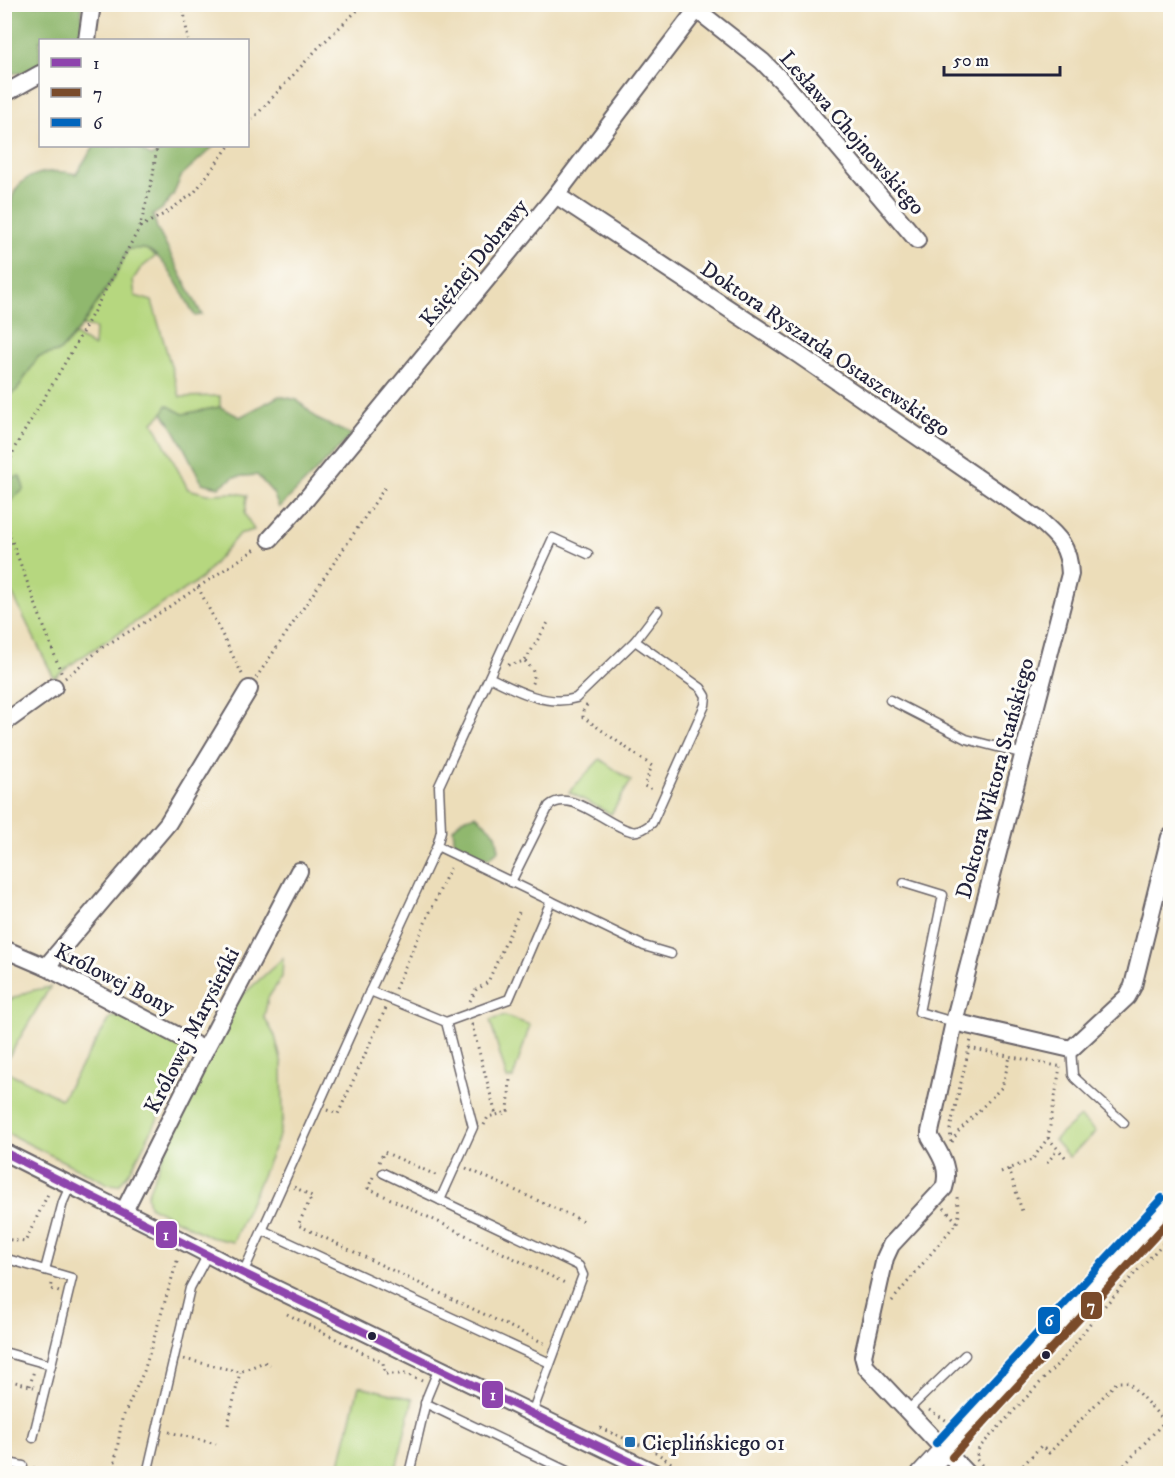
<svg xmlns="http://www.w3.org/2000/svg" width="1175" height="1478" font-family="'IM FELL DW Pica',serif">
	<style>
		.green { fill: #b6d77f; stroke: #6c7c5d; stroke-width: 1.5 }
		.forest { fill: #90b86e; stroke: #596d54; stroke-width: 1.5 }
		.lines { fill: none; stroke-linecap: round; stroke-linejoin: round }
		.service-casing { stroke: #696367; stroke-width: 11 }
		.minor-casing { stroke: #696367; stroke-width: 20 }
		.tertiary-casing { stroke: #696367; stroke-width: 24 }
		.path { stroke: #696367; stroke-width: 3; stroke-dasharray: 1.5 4.5; stroke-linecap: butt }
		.service { stroke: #fff; stroke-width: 8 }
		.minor { stroke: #fff; stroke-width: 16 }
		.tertiary { stroke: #fff; stroke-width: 21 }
		.bus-1-casing { stroke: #fdfcf7; stroke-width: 12 }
		.bus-2-casing { stroke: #fdfcf7; stroke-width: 12 }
		.bus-3-casing { stroke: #fdfcf7; stroke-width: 12 }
		.bus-1 { stroke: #8e44ad; stroke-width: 8 }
		.bus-2 { stroke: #7a4b2a; stroke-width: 8 }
		.bus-3 { stroke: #0065bd; stroke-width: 8 }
		.bus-dot { fill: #22223b; stroke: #fdfcf7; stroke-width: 2 }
		.poi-dot { fill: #1f6fb2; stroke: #fdfcf7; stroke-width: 2 }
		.labels { text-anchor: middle; stroke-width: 6; stroke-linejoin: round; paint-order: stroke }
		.street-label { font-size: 22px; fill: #22223b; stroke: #fdfcf7 }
		.poi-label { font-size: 22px; fill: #22223b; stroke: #fdfcf7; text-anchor: start }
		.line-badge { stroke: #fdfcf7; stroke-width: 2 }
		.badge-label { font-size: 16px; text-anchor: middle; font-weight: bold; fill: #fff }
	</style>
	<rect width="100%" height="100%" fill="#fdfcf7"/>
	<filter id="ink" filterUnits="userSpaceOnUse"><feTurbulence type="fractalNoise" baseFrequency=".0167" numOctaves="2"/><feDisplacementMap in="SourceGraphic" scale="12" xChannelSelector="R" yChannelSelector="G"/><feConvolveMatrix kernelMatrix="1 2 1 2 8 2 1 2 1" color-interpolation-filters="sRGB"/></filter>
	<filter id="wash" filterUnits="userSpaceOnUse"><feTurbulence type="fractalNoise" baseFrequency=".008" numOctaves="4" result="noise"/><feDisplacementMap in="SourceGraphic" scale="24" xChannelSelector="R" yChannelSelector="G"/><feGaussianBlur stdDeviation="1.35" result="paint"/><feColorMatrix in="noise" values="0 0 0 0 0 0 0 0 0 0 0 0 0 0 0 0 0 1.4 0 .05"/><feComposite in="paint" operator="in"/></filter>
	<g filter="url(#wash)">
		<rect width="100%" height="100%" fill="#ecddb9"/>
		<g class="green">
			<path d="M144,248L156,256L140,269L133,280L135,296L152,301L180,397L220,396V407L183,414L167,406L163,413L153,422L188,489L207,494L235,493L247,495L245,514L254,530L239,534L201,579L77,660L54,678L5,579V506L24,489L20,476L5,479V459L7,451L5,398L17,390L38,357L60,351L75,335L94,347L95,328L82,326L119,269L128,249Z"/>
			<path d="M600,759L631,781L611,814L569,792Z"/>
			<path d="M283,958L282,977L268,998L264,1017L275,1036L282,1064L283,1118L278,1139L233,1242L210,1237L149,1206L147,1195L201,1061L235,1002Z"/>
			<path d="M50,987L5,1063V1002L30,991Z"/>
			<path d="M128,1016L179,1043L187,1052L186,1066L130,1171L119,1185L108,1184L5,1132L4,1070L61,1099L111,1017Z"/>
			<path d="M505,1016L530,1025L513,1078L507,1079L490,1020Z"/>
			<path d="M1080,1117L1096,1132L1069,1157L1054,1140Z"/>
			<path d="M359,1386L413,1399L395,1473H378L340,1464Z"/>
		</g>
		<g class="forest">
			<path d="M5,5H81C83,19 84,30 74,40H40V64C32,72 15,76 5,71Z"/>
			<path d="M94,146H135L151,156L160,152L161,146H214L182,175L173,195L162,209L153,215L157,228L202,315L195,316C184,297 169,264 152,252C145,247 136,249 128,249L119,269L82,326L60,351L38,357L17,390L5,398L4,240C9,227 9,216 11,203C16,172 51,168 76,174Z"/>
			<path d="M279,396L297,400L319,420L352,435L279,508L273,493L257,475L234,477L219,487L202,483C189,459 179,434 163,413L167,405L183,414L220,407L240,417Z"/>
			<path d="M20,476L24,489L5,506V479Z"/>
			<path d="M476,815L496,834L499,850L489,858L470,855L455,844L453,829L462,819Z"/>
		</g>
	</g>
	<g filter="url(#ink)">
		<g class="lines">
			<g class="service-casing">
				<g id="service">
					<path d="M491,678C515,690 547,707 576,698L635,641L658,611"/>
					<path d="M890,700L966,739L1024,754"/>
					<path d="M437,846L441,831L439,786L553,538L588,554"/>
					<path d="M511,882L549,806C571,787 607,826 631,831C639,833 646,828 652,823L705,705L706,696L701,688L635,641"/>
					<path d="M904,883L943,895L919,1012L954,1022"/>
					<path d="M370,991L437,846L644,946L671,954"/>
					<path d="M446,1022L509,999L551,901"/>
					<path d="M1071,1049L1073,1075L1075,1078L1124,1123"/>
					<path d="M383,1173L579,1266L583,1275L532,1413"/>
					<path d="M262,1230L550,1363"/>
					<path d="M4,1258L72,1278L51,1365"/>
					<path d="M45,1270L63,1202L70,1186"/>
					<path d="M243,1273L370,991L446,1022L473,1127L440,1200"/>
					<path d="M4,1352L51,1365L33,1438"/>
					<path d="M425,1403L567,1471"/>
					<path d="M907,1411L965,1355"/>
					<path d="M4,1462L23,1466L21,1474"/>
					<path d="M147,1474L190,1288L208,1254"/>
					<path d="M409,1474L427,1397L439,1368"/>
				</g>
			</g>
			<g class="minor-casing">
				<g id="minor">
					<path d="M697,10L762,61L784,83L917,240"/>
					<path d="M87,40L92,4"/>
					<path d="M4,94L40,74"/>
					<path d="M556,195L799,355L1039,520C1059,537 1069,547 1070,574L954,1022"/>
					<path d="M270,539L307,498L556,195L701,4"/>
					<path d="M4,723L54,687"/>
					<path d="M4,949L46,967L205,1050"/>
					<path d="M46,967L168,823L249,689"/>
					<path d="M4,1152C84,1193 165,1230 243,1273L657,1474"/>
					<path d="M124,1211L205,1050L299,871"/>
					<path d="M967,1474L866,1367L863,1356L885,1258L891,1245L944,1188C951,1167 939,1153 930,1137V1132L954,1022L1071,1049L1127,997L1133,986L1170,837"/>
				</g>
			</g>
			<g class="tertiary-casing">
				<path id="tertiary" d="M922,1474L1170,1205"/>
			</g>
			<g class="path">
				<path d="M183,4L188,40"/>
				<path d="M248,124L318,48L364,4"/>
				<path d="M140,227L164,214L194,193L229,146"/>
				<path d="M4,487L5,474L15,447L72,351L140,227L153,175L157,146"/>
				<path d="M4,507L10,536L62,675"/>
				<path d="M198,587L243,676"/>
				<path d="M525,661C533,670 537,674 531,685"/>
				<path d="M508,665L525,661L549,621"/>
				<path d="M65,678L103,647L152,618L257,548"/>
				<path d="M256,678L386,486"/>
				<path d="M587,705L583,711V717L652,766L644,786L655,791"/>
				<path d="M395,989L450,868"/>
				<path d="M470,1001L476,990L488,982L520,910"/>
				<path d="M473,1025H472L496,1115"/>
				<path d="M969,1048L1062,1067"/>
				<path d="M327,1110L338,1114L386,1008"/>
				<path d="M484,1125L488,1117L508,1112L510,1079"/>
				<path d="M1048,1138L1067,1159"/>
				<path d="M951,1142L950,1129L971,1040"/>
				<path d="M952,1142L957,1133L1002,1087L1010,1057"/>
				<path d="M379,1162L384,1152L438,1176"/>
				<path d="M1047,1163L1058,1149"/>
				<path d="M466,1168L585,1222"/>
				<path d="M1009,1169L1023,1214"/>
				<path d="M1001,1172L1032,1160L1048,1138L1060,1067"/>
				<path d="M373,1177L368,1188L567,1284"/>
				<path d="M294,1187L312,1196L298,1225L546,1344"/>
				<path d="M944,1208L957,1222"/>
				<path d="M4,1239L25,1242L49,1192"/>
				<path d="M52,1284L51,1289L59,1292"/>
				<path d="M892,1301L957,1222L959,1215L957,1197"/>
				<path d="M287,1314L383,1363L385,1374H406L422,1381"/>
				<path d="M184,1359L240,1372L264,1362L270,1365"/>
				<path d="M4,1379L34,1387"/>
				<path d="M30,1386L34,1370"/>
				<path d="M929,1410L949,1422"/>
				<path d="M228,1425L240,1372"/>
				<path d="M600,1428L654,1451L687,1474"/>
				<path d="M169,1432L216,1444"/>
				<path d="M33,1468L47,1471L46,1474"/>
				<path d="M113,1474L122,1419L144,1371L178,1258"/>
				<path d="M990,1474L976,1459L979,1448L1068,1353L1097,1314L1170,1236"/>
				<path d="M1015,1474L1041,1446L1049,1453L1117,1382H1128L1170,1427"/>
				<path d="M1116,1474L1164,1422"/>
			</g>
			<use href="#service" class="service"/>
			<use href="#minor" class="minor"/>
			<use href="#tertiary" class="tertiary"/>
			<g class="bus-1-casing">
				<path id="bus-1" d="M4,1152L243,1273L656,1474"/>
			</g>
			<g class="bus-2-casing">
				<path id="bus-2" d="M952,1457L1170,1220"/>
			</g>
			<g class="bus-3-casing">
				<path id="bus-3" d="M936,1443L1162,1198"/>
			</g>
			<use href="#bus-1" class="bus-1"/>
			<use href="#bus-2" class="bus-2"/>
			<use href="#bus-3" class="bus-3"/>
		</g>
	</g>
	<g class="bus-dot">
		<circle cx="372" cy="1336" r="5"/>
		<circle cx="1046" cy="1355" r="5"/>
	</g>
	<rect class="poi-dot" x="624" y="1436" width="12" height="12" rx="3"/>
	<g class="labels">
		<g class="street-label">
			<text transform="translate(853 132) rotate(49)" y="8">Lesława Chojnowskiego</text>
			<text transform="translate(473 262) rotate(-51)" y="8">Księżnej Dobrawy</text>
			<text transform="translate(826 348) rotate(34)" y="8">Doktora Ryszarda Ostaszewskiego</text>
			<text transform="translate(994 778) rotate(-75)" y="8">Doktora Wiktora Stańskiego</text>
			<text transform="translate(115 978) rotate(27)" y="8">Królowej Bony</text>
			<text transform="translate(191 1030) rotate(-63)" y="8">Królowej Marysieńki</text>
		</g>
		<g class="poi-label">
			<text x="642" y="1450">Cieplińskiego 01</text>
		</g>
	</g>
	<g class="line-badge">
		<rect x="155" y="1220" width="23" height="29" rx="6" fill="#8e44ad"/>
		<rect x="1080" y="1291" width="23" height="29" rx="6" fill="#7a4b2a"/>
		<rect x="1037" y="1306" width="24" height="29" rx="6" fill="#0065bd"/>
		<rect x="481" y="1380" width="23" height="29" rx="6" fill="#8e44ad"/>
	</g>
	<g class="badge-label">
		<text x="166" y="1240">1</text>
		<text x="1091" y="1311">7</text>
		<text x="1049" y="1326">6</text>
		<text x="493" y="1400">1</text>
	</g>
	<rect width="1175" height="1478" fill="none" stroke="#fdfcf7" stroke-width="24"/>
	<rect x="39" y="39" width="210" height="108" fill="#fdfcf7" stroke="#a5a5ac" stroke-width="1.5"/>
	<rect x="51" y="58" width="30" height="9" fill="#8e44ad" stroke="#a5a5ac" stroke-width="1.5"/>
	<text x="93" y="69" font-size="18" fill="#22223b">1</text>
	<rect x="51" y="88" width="30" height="9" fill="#7a4b2a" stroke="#a5a5ac" stroke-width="1.5"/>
	<text x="93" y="99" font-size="18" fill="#22223b">7</text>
	<rect x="51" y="118" width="30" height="9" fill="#0065bd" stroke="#a5a5ac" stroke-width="1.5"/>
	<text x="93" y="129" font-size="18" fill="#22223b">6</text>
	<path d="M944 66v9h116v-9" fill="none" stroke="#22223b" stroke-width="3"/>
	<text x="953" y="66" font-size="18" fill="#22223b" stroke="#fdfcf7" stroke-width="4.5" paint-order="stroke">50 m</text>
</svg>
